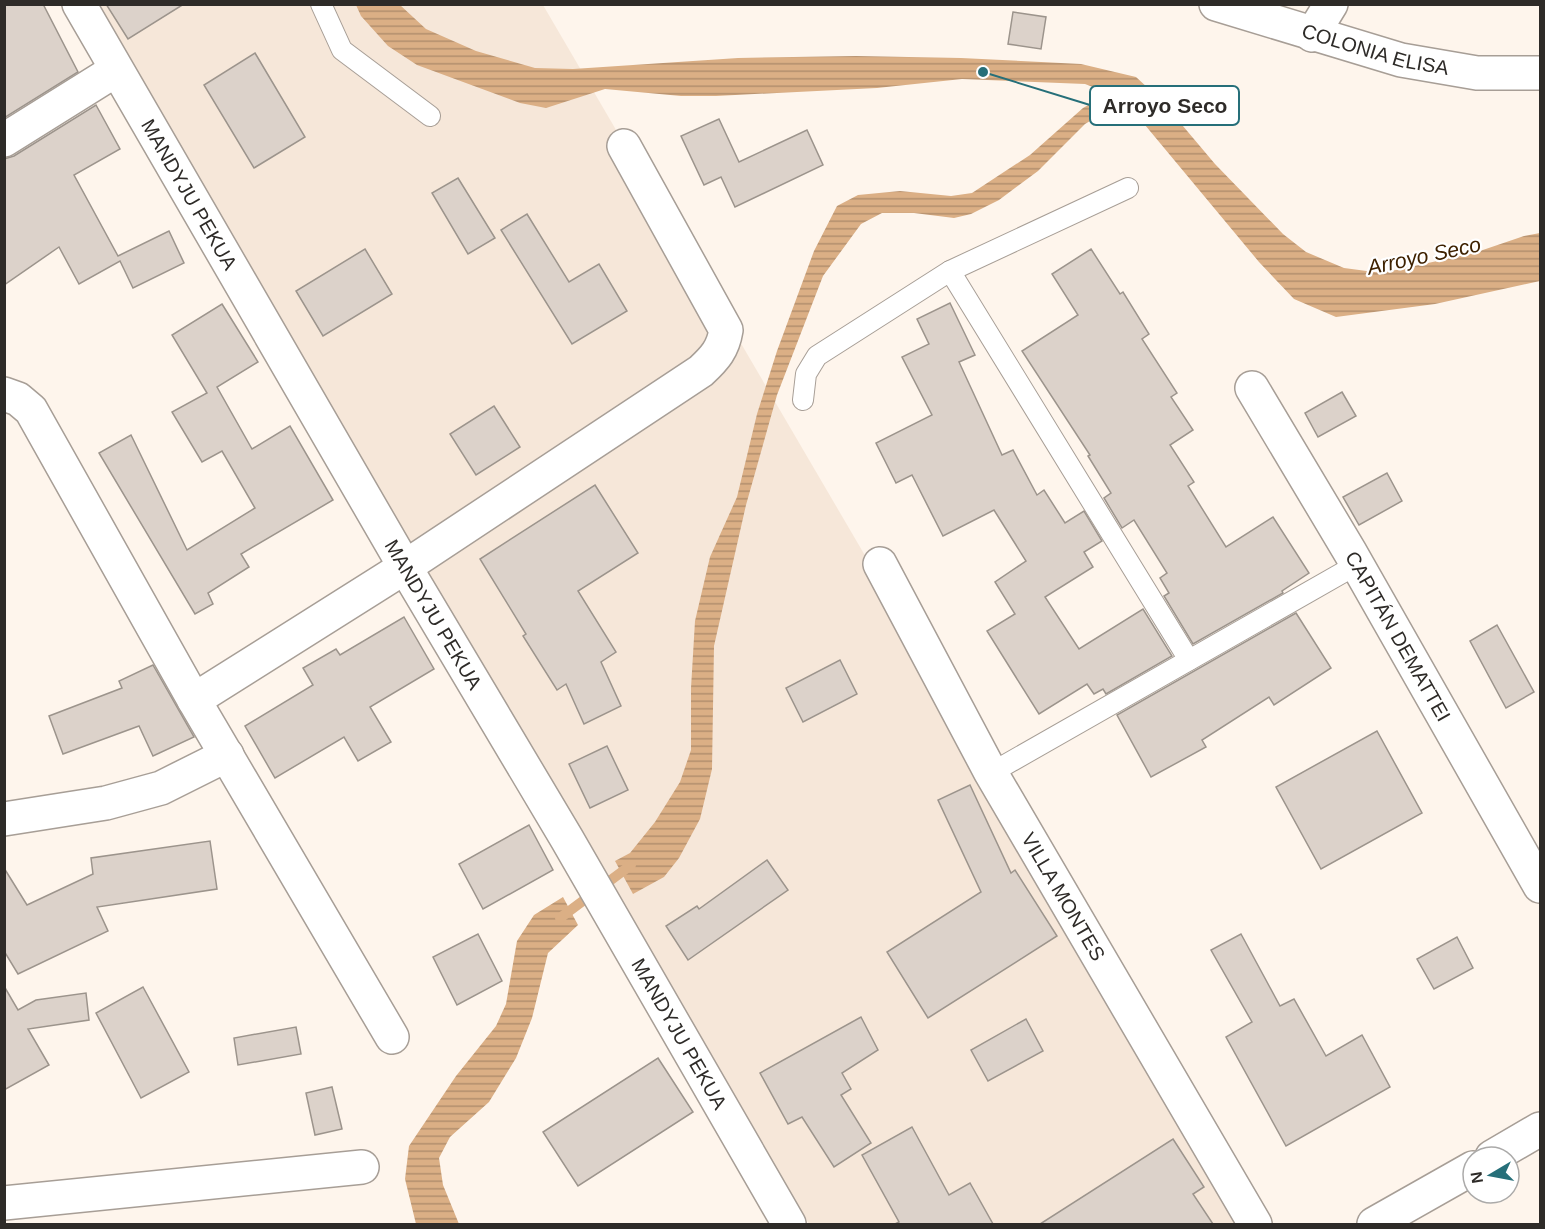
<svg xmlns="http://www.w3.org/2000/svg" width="1545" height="1229" font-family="Helvetica,sans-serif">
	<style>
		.built { fill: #f6e7d9 }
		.water { fill: url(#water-rules) }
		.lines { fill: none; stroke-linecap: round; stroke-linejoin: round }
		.stream { stroke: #dbaf85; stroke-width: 10 }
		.building { fill: #dcd2ca; stroke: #9c948c; stroke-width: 1.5 }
		.service-casing { stroke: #a79e96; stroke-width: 22 }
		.minor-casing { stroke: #a79e96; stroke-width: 36 }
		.tertiary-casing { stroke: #a79e96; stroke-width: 36 }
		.service { stroke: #fff; stroke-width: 20 }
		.minor { stroke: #fff; stroke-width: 33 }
		.tertiary { stroke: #fff; stroke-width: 33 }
		.labels { text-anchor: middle; stroke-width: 4.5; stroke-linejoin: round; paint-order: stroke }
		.street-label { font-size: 20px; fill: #2e2b28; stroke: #fff }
		.water-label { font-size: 21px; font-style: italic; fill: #3e2100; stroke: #fff }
		.leader { fill: none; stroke: #266f79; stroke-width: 2 }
		.callout-dot { fill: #266f79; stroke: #fff; stroke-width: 2 }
		.callout { fill: #fff; stroke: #266f79; stroke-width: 2 }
		.callout-label { font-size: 21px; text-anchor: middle; font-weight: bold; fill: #2e2b28 }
	</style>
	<defs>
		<pattern id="water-rules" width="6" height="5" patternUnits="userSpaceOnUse" patternTransform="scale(1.5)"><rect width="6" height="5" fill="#dbaf85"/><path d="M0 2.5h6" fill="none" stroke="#b28f6d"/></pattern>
	</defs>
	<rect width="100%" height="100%" fill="#fef5ec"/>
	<path class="built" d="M90,5H543L1256,1224H809Z"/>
	<g class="water">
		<path d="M356,5H400L426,29L476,51L535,68L573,69L738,58L856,56L961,58L1081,64L1136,77L1161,100L1215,164L1283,234L1306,252L1344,268L1382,273L1474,253L1524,236L1540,233V281L1435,304L1336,317L1294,299L1259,262L1135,113L1095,118L1085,124L1038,171L999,200L971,214L954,218L914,213H882L861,224L823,276L777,395L746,505L714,646L712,769L700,819L679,858L664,877L633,894L615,861L630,853L655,822L680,782L691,750V688L695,621L710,557L737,497L757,414L777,351L814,251L837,206L858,195L900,191L951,196L972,193L1030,155L1083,108L1099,99L1114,95L1085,84L962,79L877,88L716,96H681L605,89L546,108L520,103L417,65L388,46L361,16Z"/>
		<path d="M563,897L578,925L548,953L532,1018L516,1058L489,1102L450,1137L439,1158L443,1185L459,1224H416L405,1179L409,1146L456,1076L496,1026L506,1004L517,941L534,915Z"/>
	</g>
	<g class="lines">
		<path class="stream" d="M560,918L631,865"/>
	</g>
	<g class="building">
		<path d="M4,4H43L78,72L4,118Z"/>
		<path d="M106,4H184L128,39Z"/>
		<path d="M1013,12L1046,17L1041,49L1008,44Z"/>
		<path d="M255,53L305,137L254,168L204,85Z"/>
		<path d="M96,105L120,149L74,175L118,256L169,231L184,263L133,288L120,261L79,284L59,247L4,285V159L14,156Z"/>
		<path d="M719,119L739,162L807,130L823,165L735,207L721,177L704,185L681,136Z"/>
		<path d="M458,178L495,238L468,254L432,193Z"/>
		<path d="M527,214L569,282L599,264L627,311L572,344L501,230Z"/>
		<path d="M365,249L392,294L323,336L296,291Z"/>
		<path d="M1091,249L1120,294L1123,292L1149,334L1142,339L1177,393L1171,397L1193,430L1170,445L1194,482L1188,486L1226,547L1273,517L1309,573L1282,591L1283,593L1193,644L1164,596L1169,593L1160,578L1167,573L1134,520L1122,528L1104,498L1111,493L1088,456L1090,455L1022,351L1078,315L1052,274Z"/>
		<path d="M950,303L975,355L959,362L1002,455L1013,450L1037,495L1044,490L1065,523L1084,511L1102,541L1084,552L1093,567L1045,597L1079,649L1143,609L1172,656L1106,694L1103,689L1094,694L1087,684L1039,714L987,631L1015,614L995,582L1026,561L994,510L943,536L912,475L896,483L876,443L932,415L902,357L929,344L917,319Z"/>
		<path d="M222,304L258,362L217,387L252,449L290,426L333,500L241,554L249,567L208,593L213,604L195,614L99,453L131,435L187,550L255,508L222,451L202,462L172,412L207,393L172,335Z"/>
		<path d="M1342,392L1356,416L1318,437L1305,413Z"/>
		<path d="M494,406L520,447L476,475L450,434Z"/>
		<path d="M1387,473L1402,501L1359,525L1343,497Z"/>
		<path d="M595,485L638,553L578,591L616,652L601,662L621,706L584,724L566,684L557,690L523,636L526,634L480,559Z"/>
		<path d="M1296,613L1331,668L1274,705L1269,697L1202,740L1206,747L1151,777L1117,715Z"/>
		<path d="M404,617L434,669L370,707L391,742L358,761L344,737L275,778L245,726L313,685L303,668L336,649L340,655Z"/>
		<path d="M1497,625L1534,692L1506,708L1470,641Z"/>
		<path d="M840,660L857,694L803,722L786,688Z"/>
		<path d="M153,665L194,737L153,756L139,726L63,754L49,716L122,688L119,681Z"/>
		<path d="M1377,731L1422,813L1321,869L1276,787Z"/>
		<path d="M607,746L628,790L590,808L569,764Z"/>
		<path d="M970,785L1011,873L1015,870L1057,936L928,1018L887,952L981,892L938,800Z"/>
		<path d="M529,825L553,870L483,909L459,864Z"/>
		<path d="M210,841L217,889L97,907L108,931L18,974L4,951V868L27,905L93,874L91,858Z"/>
		<path d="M767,860L788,890L688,960L666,926L697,906L699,909Z"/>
		<path d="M478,934L502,981L457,1005L433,957Z"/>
		<path d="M1241,934L1280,1006L1294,999L1326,1056L1362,1035L1390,1087L1286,1146L1226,1037L1252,1022L1211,950Z"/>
		<path d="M1457,937L1473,968L1434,989L1417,959Z"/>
		<path d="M4,986L18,1010L36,1000L86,993L89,1020L28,1029L49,1065L4,1090Z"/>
		<path d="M143,987L189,1072L141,1098L96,1013Z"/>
		<path d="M861,1017L878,1050L842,1073L851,1089L841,1095L871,1143L834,1167L802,1117L788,1124L760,1073Z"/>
		<path d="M1026,1019L1043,1051L988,1081L971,1050Z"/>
		<path d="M296,1027L301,1054L238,1065L234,1038Z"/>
		<path d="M658,1058L693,1112L578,1186L543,1132Z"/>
		<path d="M332,1087L342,1129L315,1135L306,1093Z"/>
		<path d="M912,1127L949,1195L970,1183L993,1224H895L899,1222L862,1155Z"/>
		<path d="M1173,1139L1204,1187L1193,1194L1213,1224H1040Z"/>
	</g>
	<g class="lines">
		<g class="service-casing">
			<g id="service">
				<path d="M321,4L342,50L430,116"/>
				<path d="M950,271L1189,660"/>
				<path d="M803,400L806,374L817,356L950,271L1128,188"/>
				<path d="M991,773L1356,565"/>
			</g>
		</g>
		<g class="minor-casing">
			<g id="minor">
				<path id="s1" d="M1216,4L1401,60L1477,73H1540"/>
				<path d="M1312,35L1331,4"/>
				<path d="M4,140L116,70"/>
				<path id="s2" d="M1252,388L1350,552L1540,886"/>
				<path d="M4,394L18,399L31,410L194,700L392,1037"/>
				<path id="s3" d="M880,564L991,773L1255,1224"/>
				<path d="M194,700L405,567L701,371C715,358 723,349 726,330L624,146"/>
				<path d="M4,819L106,803L161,788L227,755"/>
				<path d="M1492,1157L1540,1129"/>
				<path d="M4,1203L362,1167"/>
				<path d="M1374,1224L1473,1168"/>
			</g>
		</g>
		<g class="tertiary-casing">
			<g id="tertiary">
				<path id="s4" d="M79,4L405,567L567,839L789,1224"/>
			</g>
		</g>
		<use href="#service" class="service"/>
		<use href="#minor" class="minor"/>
		<use href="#tertiary" class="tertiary"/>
	</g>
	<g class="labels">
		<g class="street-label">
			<text dy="7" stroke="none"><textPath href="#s1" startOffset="166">COLONIA ELISA</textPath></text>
			<text dy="7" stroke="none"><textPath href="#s4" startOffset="220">MANDYJU PEKUA</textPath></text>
			<text dy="7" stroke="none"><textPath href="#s4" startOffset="706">MANDYJU PEKUA</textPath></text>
			<text dy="7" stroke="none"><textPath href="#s2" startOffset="288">CAPITÁN DEMATTEI</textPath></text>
			<text dy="7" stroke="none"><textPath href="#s3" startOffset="380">VILLA MONTES</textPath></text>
			<text dy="7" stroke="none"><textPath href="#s4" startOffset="1192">MANDYJU PEKUA</textPath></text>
		</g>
		<g class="water-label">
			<text transform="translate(1424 256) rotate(-12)" y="7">Arroyo Seco</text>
		</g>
	</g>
	<path class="leader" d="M983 72L1090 105"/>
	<circle class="callout-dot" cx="983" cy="72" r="6"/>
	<rect class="callout" x="1090" y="86" width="149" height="39" rx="6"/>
	<g class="callout-label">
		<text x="1165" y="113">Arroyo Seco</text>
	</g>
	<rect width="1545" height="1229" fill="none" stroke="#2e2b28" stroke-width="12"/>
	<g transform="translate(1491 1175) rotate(260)"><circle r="28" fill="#ffffff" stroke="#abaaa9" stroke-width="1.5"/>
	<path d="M0-4.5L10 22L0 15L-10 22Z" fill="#266f79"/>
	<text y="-9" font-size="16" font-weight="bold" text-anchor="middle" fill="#2e2b28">N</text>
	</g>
</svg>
